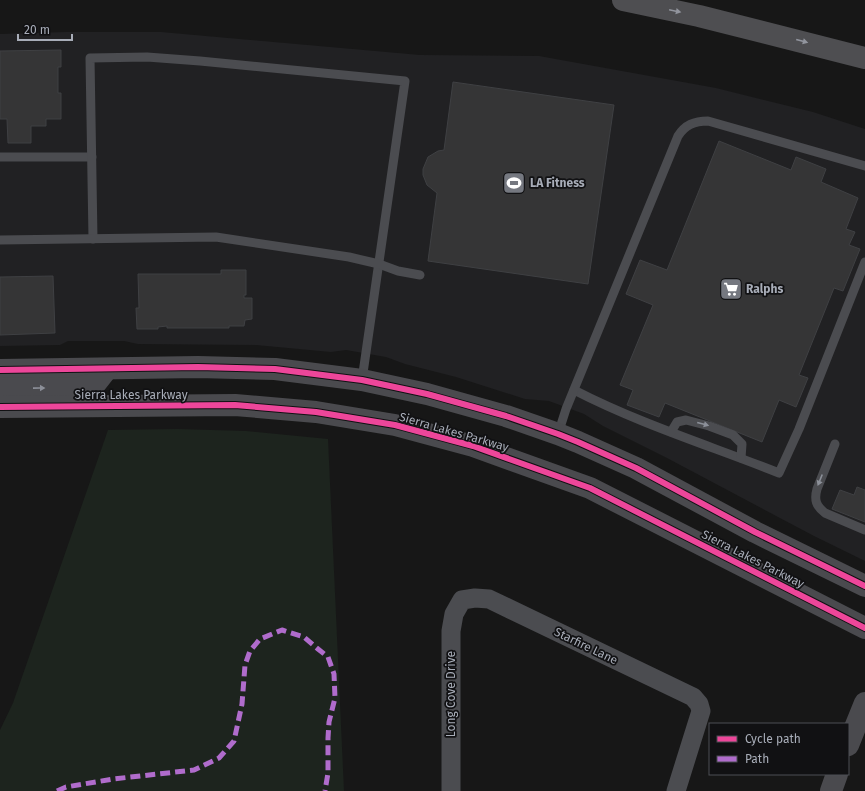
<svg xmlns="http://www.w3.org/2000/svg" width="865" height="791" font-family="'Fira Sans',sans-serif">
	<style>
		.built { fill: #212123 }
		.green { fill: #1d241e }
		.building { fill: #353536; stroke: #3f4043 }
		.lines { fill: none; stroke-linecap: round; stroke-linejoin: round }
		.lane { stroke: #4b4c50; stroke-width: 9 }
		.street { stroke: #4b4c50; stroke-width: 19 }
		.secondary { stroke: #4a4a4e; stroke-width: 22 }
		.highway { stroke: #4e4e51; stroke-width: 22 }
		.quiet { stroke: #b06ccc; stroke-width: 5; stroke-dasharray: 10 5; stroke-linecap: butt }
		.cycleway-casing { stroke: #111113; stroke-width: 8 }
		.cycleway { stroke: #ed469a; stroke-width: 6 }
		.oneway { fill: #92959e }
		.oneway2 { fill: #8c8f98 }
		.oneway3 { fill: #8c9099 }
		.labels { text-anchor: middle; stroke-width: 3.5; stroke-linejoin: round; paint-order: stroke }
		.poi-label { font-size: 12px; font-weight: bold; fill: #a8adb8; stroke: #111113; text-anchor: start }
		.street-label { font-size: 12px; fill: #a8adb8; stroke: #111113 }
	</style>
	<rect width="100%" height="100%" fill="#171717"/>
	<path class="built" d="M66,32H161L420,55L539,56L716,88L813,112L865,129V561L814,536L667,458L603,426L584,414L549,401L525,399L456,377L405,364L386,357L346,350L331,352L256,345L138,344L124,341H68L60,345L0,346V34Z"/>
	<path class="green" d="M177,429L246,431L328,439L344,791H0V730L13,703L108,430Z"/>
	<g class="building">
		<path d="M61,50V67H58V93H61V119H46V126H31V143H8L7,119H0V51Z"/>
		<path d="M453,82L614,105L588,284L428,261L437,193L427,185L423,175V169L428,157L438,151L444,150Z"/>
		<path d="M719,141L791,170L796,157L826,169L821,182L858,198L846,229L855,232L849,245L860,249L843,291L834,288L799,375L808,378L796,407L779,400L762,442L665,403L659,417L627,405L633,390L620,385L653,305L626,294L640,260L667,270Z"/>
		<path d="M221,270H246V295H244V298H252V319L245,320L244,326H229V328H167V326L158,327V329H137L136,308H139L138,274H221Z"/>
		<path d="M53,276L55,333L0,335V277Z"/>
		<path d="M857,487L865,490V522L832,509L840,490L854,495Z"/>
	</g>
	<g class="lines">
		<g class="lane">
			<path d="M0,157H92"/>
			<path d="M93,239L90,58L147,57L200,61L405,81L362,380"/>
			<path d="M0,240L216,237L349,257L379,264L398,271L420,275"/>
			<path d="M574,390C640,424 711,446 779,473L799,429L865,262"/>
			<path d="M671,432L677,422L686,420L709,426L733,435L742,444L741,458"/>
			<path d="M558,434L566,409L678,136C685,125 694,121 708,121L865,166"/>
			<path d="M835,444L817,489C814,500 816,506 825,513L865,530"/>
		</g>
		<path class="street" d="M451,791V631L454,614L462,600L475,598L489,599L693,697L699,704L701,711L676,791"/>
		<g class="secondary">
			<path d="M0,370L198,367L275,369L362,380L427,394L506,416L558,434L578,442L636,468L755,532L865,586"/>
			<path d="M0,389L78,388L96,383L107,369"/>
			<path d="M0,407L235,405L316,412L395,425L473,446L590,488L865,628"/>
			<path d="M848,745L865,703"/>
			<path d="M831,791L837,774"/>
		</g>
		<path class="highway" d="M623,0L699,16L865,58"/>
		<path class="quiet" d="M57,791L66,787L113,779L194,770L219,758L234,741L242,704L245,665L250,651L260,639L282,630L304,637L318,649L328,657L334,674L335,698L329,722L328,738V773L325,791"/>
		<g class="cycleway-casing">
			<g id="cycleway">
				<path d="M0,370L198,367L275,369L362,380L427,394L506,416L558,434L578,442L636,468L755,532L865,586"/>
				<path d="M0,407L235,405L316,412L395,425L473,446L590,488L865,628"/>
			</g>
		</g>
		<use href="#cycleway" class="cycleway"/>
	</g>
	<defs><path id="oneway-solid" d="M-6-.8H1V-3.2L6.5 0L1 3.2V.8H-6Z"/></defs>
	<g class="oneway">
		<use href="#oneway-solid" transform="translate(675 11) rotate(12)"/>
		<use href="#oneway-solid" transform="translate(802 41) rotate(15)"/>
	</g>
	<use class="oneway2" href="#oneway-solid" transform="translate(39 388) rotate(-1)"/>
	<g class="oneway3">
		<use href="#oneway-solid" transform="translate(703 424) rotate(15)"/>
		<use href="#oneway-solid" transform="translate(820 480) rotate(112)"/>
	</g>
	<defs>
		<g id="stadium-square" transform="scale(1.15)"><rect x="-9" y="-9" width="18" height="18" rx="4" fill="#757880" stroke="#111113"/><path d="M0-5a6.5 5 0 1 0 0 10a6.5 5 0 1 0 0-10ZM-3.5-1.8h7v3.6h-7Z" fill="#fff"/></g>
		<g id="supermarket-square" transform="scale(1.15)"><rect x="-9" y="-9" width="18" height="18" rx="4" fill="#757880" stroke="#111113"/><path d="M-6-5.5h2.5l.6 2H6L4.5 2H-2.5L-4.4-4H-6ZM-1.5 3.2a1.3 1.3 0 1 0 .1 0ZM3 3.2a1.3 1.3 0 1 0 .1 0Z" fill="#fff"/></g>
	</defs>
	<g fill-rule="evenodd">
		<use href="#stadium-square" x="514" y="183"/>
		<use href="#supermarket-square" x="731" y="289"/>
	</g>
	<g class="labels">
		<g class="poi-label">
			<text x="530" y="187">LA Fitness</text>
			<text x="746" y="293">Ralphs</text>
		</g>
		<g class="street-label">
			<text x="131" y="399">Sierra Lakes Parkway</text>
			<text transform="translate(454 432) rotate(16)" y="4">Sierra Lakes Parkway</text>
			<text transform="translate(753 559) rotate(27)" y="4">Sierra Lakes Parkway</text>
			<text transform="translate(586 646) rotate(26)" y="4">Starfire Lane</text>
			<text transform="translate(451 694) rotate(-90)" y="4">Long Cove Drive</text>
		</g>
	</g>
	<rect x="709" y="723" width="140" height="52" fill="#111113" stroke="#4d4f55"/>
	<rect x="717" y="736" width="20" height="6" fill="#ed469a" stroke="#4d4f55"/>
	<text x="745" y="743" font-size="12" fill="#a8adb8">Cycle path</text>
	<rect x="717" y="756" width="20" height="6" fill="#b06ccc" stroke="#4d4f55"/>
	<text x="745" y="763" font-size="12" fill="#a8adb8">Path</text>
	<path d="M18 34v6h54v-6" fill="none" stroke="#a8adb8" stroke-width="2"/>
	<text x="24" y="34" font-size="12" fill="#a8adb8" stroke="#111113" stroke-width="3" paint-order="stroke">20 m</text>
</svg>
